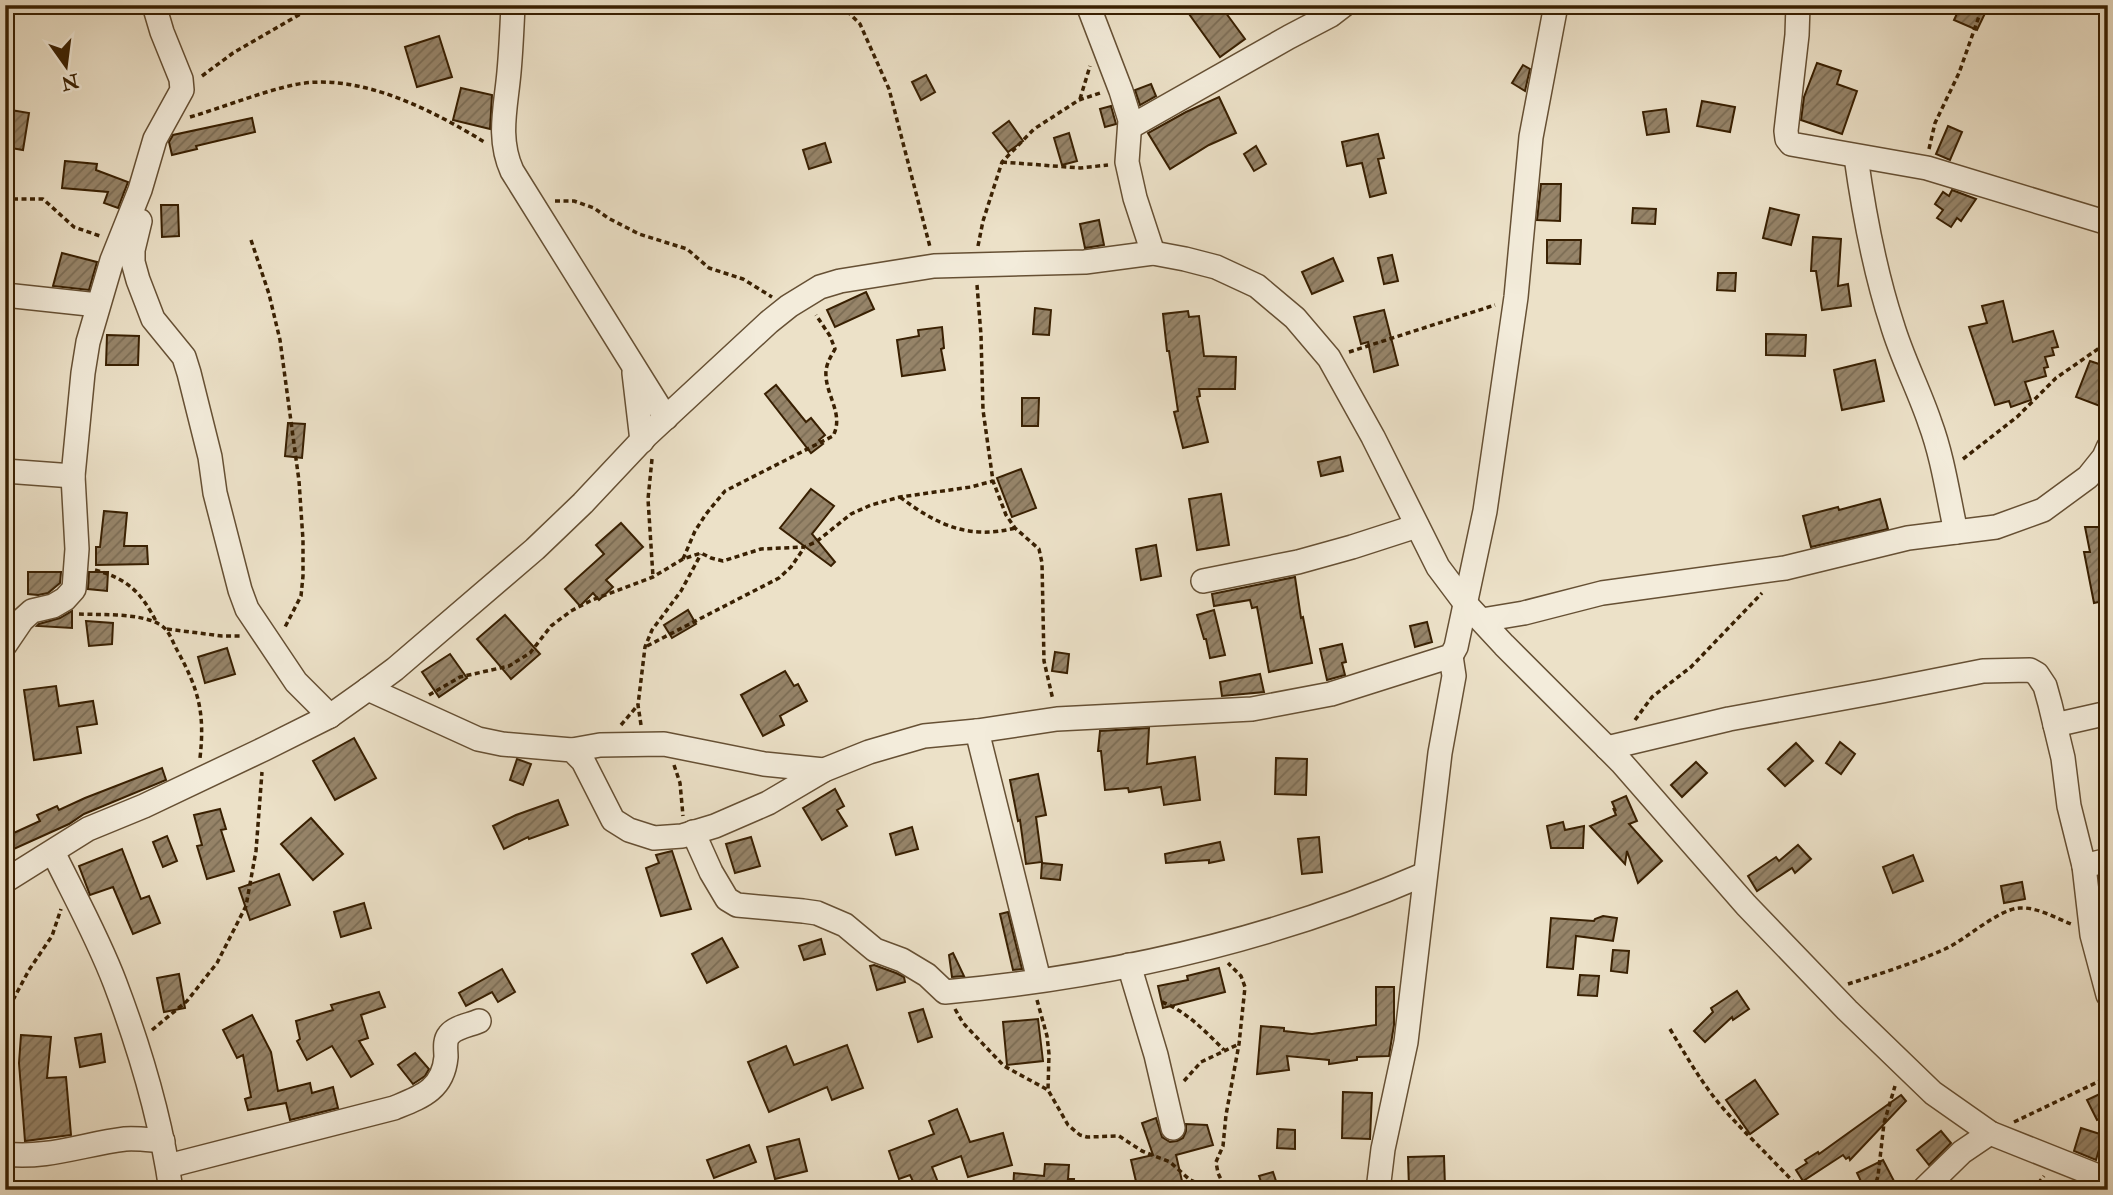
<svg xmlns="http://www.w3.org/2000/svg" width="2113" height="1195" font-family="'IM FELL Double Pica',serif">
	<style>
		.building { fill: url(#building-hatch); stroke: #392002; stroke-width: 2 }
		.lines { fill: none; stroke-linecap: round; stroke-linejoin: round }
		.minor-casing { stroke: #665034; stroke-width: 26 }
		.path { stroke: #392002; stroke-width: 3.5; stroke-dasharray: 5 3.5; stroke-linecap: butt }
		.minor { stroke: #f3ecdb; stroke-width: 23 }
	</style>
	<defs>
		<pattern id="building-hatch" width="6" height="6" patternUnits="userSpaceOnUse" patternTransform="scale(1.75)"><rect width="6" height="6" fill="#968469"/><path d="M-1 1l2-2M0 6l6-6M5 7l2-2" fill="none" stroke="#7b6c54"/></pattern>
	</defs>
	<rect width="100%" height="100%" fill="#ece1c8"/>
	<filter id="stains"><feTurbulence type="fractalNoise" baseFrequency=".00286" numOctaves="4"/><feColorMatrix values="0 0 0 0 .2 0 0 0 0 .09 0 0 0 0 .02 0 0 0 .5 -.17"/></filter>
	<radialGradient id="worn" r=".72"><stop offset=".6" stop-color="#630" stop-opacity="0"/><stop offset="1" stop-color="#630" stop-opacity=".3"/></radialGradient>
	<g class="building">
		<path d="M1200,5H1220L1245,39L1220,57L1189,14Z"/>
		<path d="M1961,5H1989L1977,30L1954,20Z"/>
		<path d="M439,36L452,77L417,87L405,47Z"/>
		<path d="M1817,63L1841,71L1837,84L1857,91L1842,134L1801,120L1804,97Z"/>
		<path d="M1523,65L1530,69L1525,91L1512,83Z"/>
		<path d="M926,75L935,92L921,100L912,82Z"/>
		<path d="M1151,84L1156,96L1140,105L1135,90Z"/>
		<path d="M461,88L492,95L490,129L453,120Z"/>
		<path d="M1219,97L1236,133L1209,145L1170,169L1148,133L1186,112Z"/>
		<path d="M1702,101L1735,107L1730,132L1697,126Z"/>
		<path d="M1111,106L1116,124L1105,127L1100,109Z"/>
		<path d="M5,109L29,113L23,150L5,147Z"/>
		<path d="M1666,109L1669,132L1647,135L1643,112Z"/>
		<path d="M252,118L255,132L196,146L197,149L172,155L169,142L173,135Z"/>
		<path d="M1009,121L1023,141L1008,152L993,133Z"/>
		<path d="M1948,126L1962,132L1950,160L1936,154Z"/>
		<path d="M1069,133L1077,161L1062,165L1054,138Z"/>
		<path d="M1378,134L1384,158L1378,159L1386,193L1370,197L1362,163L1347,166L1342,142Z"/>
		<path d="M825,143L831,162L809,169L803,150Z"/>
		<path d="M1256,146L1266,164L1254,171L1244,154Z"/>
		<path d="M65,161L97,164L96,170L128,182L118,208L104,203L108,192L62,188Z"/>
		<path d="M1541,184H1561L1560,221L1537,220Z"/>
		<path d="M1952,190L1976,199L1961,221L1957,218L1951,227L1937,218L1943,210L1935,204L1943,192L1949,196Z"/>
		<path d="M161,205H178L179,236L162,237Z"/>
		<path d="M1633,208L1656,209L1655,224L1632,223Z"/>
		<path d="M1770,208L1799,215L1791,245L1763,238Z"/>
		<path d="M1099,220L1104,245L1085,248L1080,224Z"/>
		<path d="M1813,237L1841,239L1838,286L1848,284L1851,306L1822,310L1816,271H1811Z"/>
		<path d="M1547,240H1581L1580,264L1547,263Z"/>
		<path d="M62,253L97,262L89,290L53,286Z"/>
		<path d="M1392,255L1398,281L1384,284L1378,258Z"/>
		<path d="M1333,258L1343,281L1312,294L1302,272Z"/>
		<path d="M1718,273H1736L1735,291L1717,290Z"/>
		<path d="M866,292L874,309L835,327L827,310Z"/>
		<path d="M2003,301L2013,342L2053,331L2058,347L2052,348L2054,355L2045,357L2048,367L2044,368L2046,376L2025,382L2031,400L2011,407L2009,401L1995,405L1969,327L1987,323L1982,306Z"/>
		<path d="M1035,308L1051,310L1049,335L1033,334Z"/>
		<path d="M1384,310L1398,365L1374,372L1368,342L1361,344L1354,317Z"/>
		<path d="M1188,311L1189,317L1199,316L1204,356L1236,357L1235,389H1199L1200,396L1197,397L1208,442L1183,448L1174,412L1178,411L1169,351H1167L1163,314Z"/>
		<path d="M942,327L944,348L941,349L945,370L902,376L897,340L919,336L918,330Z"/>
		<path d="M1766,334L1806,335L1805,356L1766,355Z"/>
		<path d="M107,335L139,336L138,365H106Z"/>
		<path d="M1875,360L1884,401L1842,410L1834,370Z"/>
		<path d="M2090,361L2108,367V409L2076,397Z"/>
		<path d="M776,385L806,422L811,418L825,435L819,440L823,444L811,453L765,394Z"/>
		<path d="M1022,398H1039L1038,426H1022Z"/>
		<path d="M288,423L305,424L302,458L285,456Z"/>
		<path d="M1340,457L1343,471L1321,476L1318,462Z"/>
		<path d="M1021,469L1036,508L1012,517L997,478Z"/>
		<path d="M811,489L834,506L812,534L835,562L831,566L780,528Z"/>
		<path d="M1221,494L1229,545L1197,550L1189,499Z"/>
		<path d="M1880,499L1888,529L1811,547L1803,516L1838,507L1839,510Z"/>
		<path d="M104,511L127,513L124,546H147L148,564L96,565V547H100Z"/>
		<path d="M621,523L643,547L606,580L613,587L599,600L593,593L580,606L565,589L604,554L596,545Z"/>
		<path d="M2085,527H2108V600L2094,603L2084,552H2090Z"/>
		<path d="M1156,545L1161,576L1141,580L1136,549Z"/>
		<path d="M28,572H61L60,583L48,593L38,595L28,594Z"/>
		<path d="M89,572H108L107,591L88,589Z"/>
		<path d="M1295,577L1301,618L1303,617L1312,663L1269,672L1257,607L1252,608L1250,600L1214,606L1212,594Z"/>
		<path d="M688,610L696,624L672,638L664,625Z"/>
		<path d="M1214,610L1225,655L1210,658L1206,639H1204L1197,615Z"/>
		<path d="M72,611V628L37,626L39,624L60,618Z"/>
		<path d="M505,615L540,654L511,679L477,639Z"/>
		<path d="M86,621L113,623L112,644L89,646Z"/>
		<path d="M1427,622L1432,642L1415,647L1410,626Z"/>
		<path d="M1342,644L1346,662L1342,663L1345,675L1327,680L1320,649Z"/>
		<path d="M227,648L235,674L205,683L198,657Z"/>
		<path d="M1055,652L1069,654L1067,673L1052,671Z"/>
		<path d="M450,654L467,678L439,697L422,672Z"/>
		<path d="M785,671L794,686L798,684L807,701L780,716L784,725L763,736L741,695Z"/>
		<path d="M1260,674L1264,692L1222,696L1220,682Z"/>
		<path d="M56,686L59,706L93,701L97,724L77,727L81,753L34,760L24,690Z"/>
		<path d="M1149,728L1147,764L1195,757L1200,800L1164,805L1161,787L1129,792L1128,788L1105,790L1101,751H1098L1100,731Z"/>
		<path d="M354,738L376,778L335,800L313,761Z"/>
		<path d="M1840,742L1855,754L1841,774L1826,763Z"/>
		<path d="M1796,743L1813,761L1785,786L1768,769Z"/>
		<path d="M1276,758L1307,759L1306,795L1275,794Z"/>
		<path d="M517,759L531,764L523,785L510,780Z"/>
		<path d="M1696,762L1707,773L1682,797L1671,785Z"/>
		<path d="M162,768L166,780L84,814L69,824L5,853V837L40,821L37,815L57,806L59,810L85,798Z"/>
		<path d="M1038,774L1046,815L1036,817L1042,862L1026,864L1020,820L1018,821L1010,780Z"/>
		<path d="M835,789L844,806L837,810L847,826L822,840L803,808Z"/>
		<path d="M1626,796L1637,821L1629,824L1662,861L1638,883L1627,851L1625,864L1590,826L1616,815L1613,808L1616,811L1612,802Z"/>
		<path d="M558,800L568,825L529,839L528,837L504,849L493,826L516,815Z"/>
		<path d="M220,809L226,829L221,830L234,871L207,879L197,846L202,845L194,815Z"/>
		<path d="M311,818L343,854L313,880L281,844Z"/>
		<path d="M1563,822L1565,830L1584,826L1583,848H1551L1547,826Z"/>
		<path d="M912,827L918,849L896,855L890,834Z"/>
		<path d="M167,836L177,861L163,867L153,842Z"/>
		<path d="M751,837L760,866L735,873L726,844Z"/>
		<path d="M1319,837L1322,872L1302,874L1298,839Z"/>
		<path d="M1220,842L1224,860L1209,863V860L1166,863L1165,854Z"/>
		<path d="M1798,845L1811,859L1795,873L1792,868L1757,891L1748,876L1776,857L1779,861Z"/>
		<path d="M122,849L141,899L149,896L160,923L133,934L113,887L90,895L79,866Z"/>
		<path d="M672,851L691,909L661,916L646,868L659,863L656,855Z"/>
		<path d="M1913,855L1923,881L1893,893L1883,867Z"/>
		<path d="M1042,863L1062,865L1060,880L1041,878Z"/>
		<path d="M279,874L290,905L250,920L239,888Z"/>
		<path d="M2022,882L2025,899L2004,903L2001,886Z"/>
		<path d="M364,903L371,928L341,937L334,912Z"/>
		<path d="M1008,912L1022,969L1013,970L1000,914Z"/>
		<path d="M1603,916L1617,918L1613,941L1576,936L1573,969L1547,967L1551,918L1594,921L1595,919Z"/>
		<path d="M722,938L738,967L707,983L692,954Z"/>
		<path d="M821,939L825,954L804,960L799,946Z"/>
		<path d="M1613,950L1629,951L1627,973L1611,971Z"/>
		<path d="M953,953L964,976L952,977L949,955Z"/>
		<path d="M874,965L896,973L904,977L905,982L877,990L870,966Z"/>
		<path d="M1219,968L1225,992L1163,1008L1158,986L1188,980L1187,976Z"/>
		<path d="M502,969L515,992L498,1002L492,992L466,1006L459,993Z"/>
		<path d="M179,974L185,1008L164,1012L157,978Z"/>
		<path d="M1580,975L1599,976L1597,996L1578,995Z"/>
		<path d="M1376,987H1394V1025L1389,1056L1357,1057V1060L1329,1064V1060L1287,1056L1289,1070L1257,1074L1261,1026L1284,1028V1031L1312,1034L1376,1025Z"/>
		<path d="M1737,991L1749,1009L1733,1020L1732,1017L1705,1042L1694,1031L1713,1012L1711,1008Z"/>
		<path d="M379,992L385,1007L361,1015L368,1038L359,1041L373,1064L351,1077L332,1046L307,1060L297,1041L300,1039L296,1021L333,1010L331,1005Z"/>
		<path d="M923,1009L932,1037L918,1042L909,1013Z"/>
		<path d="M252,1015L271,1052L278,1091L310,1083L312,1093L333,1087L338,1108L290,1120L286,1103L248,1110L245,1099L251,1097L243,1055L237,1058L223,1030Z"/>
		<path d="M1038,1019L1043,1061L1007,1065L1003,1022Z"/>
		<path d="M101,1034L105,1062L80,1067L75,1038Z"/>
		<path d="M21,1035L51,1037L47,1078L66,1077L71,1135L25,1141L19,1063Z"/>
		<path d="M847,1045L863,1088L832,1100L827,1087L769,1112L748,1062L786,1046L794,1065Z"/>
		<path d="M415,1053L429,1069L425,1076L413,1084L398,1065Z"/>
		<path d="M1755,1080L1778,1114L1750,1134L1726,1100Z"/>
		<path d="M2108,1090V1115L2097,1120L2087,1100Z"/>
		<path d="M1343,1092L1372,1093L1370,1139L1342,1138Z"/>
		<path d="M1901,1095L1906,1101L1850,1160L1849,1157L1846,1159L1843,1155L1803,1181L1796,1170L1807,1163L1805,1160L1818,1152L1819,1154Z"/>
		<path d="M957,1109L970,1142L1003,1133L1012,1165L968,1177L961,1156L932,1167L941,1190H917L910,1175L899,1179L889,1151L934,1134L929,1121Z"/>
		<path d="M1156,1118L1162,1137L1170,1142L1177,1141L1183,1138L1186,1131V1124L1207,1125L1213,1145L1176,1155L1182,1181L1138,1190L1131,1160L1153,1155L1142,1123Z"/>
		<path d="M2081,1128L2103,1135L2096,1160L2074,1151Z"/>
		<path d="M1278,1129L1295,1130V1149L1277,1148Z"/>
		<path d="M1941,1131L1951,1143L1929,1165L1917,1150Z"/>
		<path d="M799,1139L807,1171L775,1179L767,1147Z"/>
		<path d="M749,1145L756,1162L714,1178L707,1160Z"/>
		<path d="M1444,1156L1445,1187L1409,1188L1408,1157Z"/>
		<path d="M1883,1160L1895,1183L1880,1190H1865L1857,1173Z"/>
		<path d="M1045,1164L1069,1165L1068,1179H1074L1073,1190H1013L1014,1173L1044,1176Z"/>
		<path d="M1273,1172L1278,1187L1264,1190L1259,1176Z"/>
	</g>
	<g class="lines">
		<g class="minor-casing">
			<g id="minor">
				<path d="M513,5C512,28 511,50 509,72C506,107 497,138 512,171L666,418"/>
				<path d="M1088,5L1121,91L1130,120L1127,162L1135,198L1153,253"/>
				<path d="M1798,5L1797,35L1786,131L1787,139L1791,144L1927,168L2108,223"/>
				<path d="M1130,127L1289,37L1331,15L1344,5"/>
				<path d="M1856,157C1864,214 1874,269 1892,324C1902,358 1919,390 1930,423C1943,458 1948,496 1956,532"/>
				<path d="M140,221L133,250V262L138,280L153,319L184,357L189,373L210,457L215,493L240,590L247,609L296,682L330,716"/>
				<path d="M5,295L98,305"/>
				<path d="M634,373L642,441"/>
				<path d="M5,471L73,476"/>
				<path d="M1203,581L1298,562L1352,547L1417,526"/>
				<path d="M1482,620L1524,613L1602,593L1785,568L1908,538L1996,527L2043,510L2088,477L2104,457L2108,448"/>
				<path d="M5,645L22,620L32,611L53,606L65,599L74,589L77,549L73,476L83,373L88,342L112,260L140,190L155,139L182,90L181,79L162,32L154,5"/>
				<path d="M368,689L478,739L502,744L572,750L583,761L613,820L629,830L654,838L682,836L715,826L768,803L824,770L869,752L924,736L977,731L1057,719L1252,709L1331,694L1451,656L1456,647L1485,511L1516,297L1531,137L1556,5"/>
				<path d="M2055,725L2108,713"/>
				<path d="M977,731L1039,980"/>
				<path d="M1607,748L1729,719L1882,691L1983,671L2030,670L2037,674L2045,686L2050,704L2063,758L2069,806L2084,866L2092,935L2108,995"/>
				<path d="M572,750L600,745L664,744L764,764L824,770"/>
				<path d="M693,832L711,872L727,899L737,905L803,911L817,913L845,925L875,950L902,960L927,975L945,992C1110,977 1273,940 1425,874"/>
				<path d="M53,852C74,895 98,938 115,983C140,1049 161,1120 171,1190"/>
				<path d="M2084,866L2108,860"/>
				<path d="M5,881L88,829L144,806L264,749L330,716L368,689L395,669L535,549L583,503L646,436L769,322L789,306L820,287L840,281L934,266L1085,262L1153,253L1185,259L1216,267L1257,286L1295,318L1329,358L1373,437L1438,567L1465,603L1504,645L1621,762L1746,905L1847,1010L1933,1093L1990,1133L2108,1180"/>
				<path d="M1129,965L1156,1055L1173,1128"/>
				<path d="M5,1154C47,1159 84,1144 125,1139C137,1138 150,1140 163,1141"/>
				<path d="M168,1166L394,1108C421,1097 443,1090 446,1057C446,1050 444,1041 449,1035C455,1027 470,1025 479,1021"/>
				<path d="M1378,1190L1383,1149L1406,1042L1440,753L1454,676L1451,656"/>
				<path d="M1923,1190L1962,1152L1990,1133"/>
			</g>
		</g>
		<g class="path">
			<path d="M841,5L860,24L889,89L930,247"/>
			<path d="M202,76L233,53L316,5"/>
			<path d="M1080,99L1090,66"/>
			<path d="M190,117C224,107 258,93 293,85C358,71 432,110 486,143"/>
			<path d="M1929,149L1935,123L1959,73L1983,5"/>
			<path d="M1002,162L1080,168L1108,165"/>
			<path d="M5,196L14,199H43L74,227L100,236"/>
			<path d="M555,201H574L594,208L608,218L639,234L687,249L709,268L743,279L772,297"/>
			<path d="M251,240L269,294L280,340L299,481L303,540V576L301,596L284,629"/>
			<path d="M978,246L983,221L1002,162L1034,129L1079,100L1100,93"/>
			<path d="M977,285L981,335L983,410L993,481L1006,515L1015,528L1039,549L1042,563L1044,661L1053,700"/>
			<path d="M1349,352L1495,305"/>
			<path d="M652,459L648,499L653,577"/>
			<path d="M1963,459L2017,417L2056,378L2108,342"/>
			<path d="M900,497C937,525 969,540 1015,528"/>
			<path d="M683,559L695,531L706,514L725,491L833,436C844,415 827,397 826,376C825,366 830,358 835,349L830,336L816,315"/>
			<path d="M95,570C128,579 141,592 157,623"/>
			<path d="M79,614C102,615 139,613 159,624C169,629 172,641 177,650C199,690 205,713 200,758"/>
			<path d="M167,629L222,636H243"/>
			<path d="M647,646L779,578L791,567L804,548"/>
			<path d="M429,695L460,677L509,666L530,653L551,626L571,611L592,600L653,577L683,559L701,553L711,558L723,561L761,549L804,547L816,542L851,514L871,505L900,497L971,487L993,481"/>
			<path d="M1635,720L1652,697L1691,667L1762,593"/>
			<path d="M621,725L638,705"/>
			<path d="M641,725L638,705L645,647L652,630L681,591L701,554"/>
			<path d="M674,765L680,783L683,816"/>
			<path d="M1848,984C1880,974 1914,963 1945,949C1967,939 1998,909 2020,908C2037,907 2056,918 2071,924"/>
			<path d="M1037,1000L1047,1036L1049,1054L1048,1090"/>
			<path d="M1162,1002C1186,1011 1206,1032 1224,1050"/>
			<path d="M955,1009L963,1023L1004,1066L1048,1090L1068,1125L1080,1135L1087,1137L1119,1136L1142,1151L1170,1162L1190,1180L1203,1185L1224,1187L1228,1190"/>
			<path d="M5,1015L29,970L52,936L61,909"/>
			<path d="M1670,1029C1688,1059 1705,1089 1729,1115C1752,1140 1777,1164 1801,1190"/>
			<path d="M152,1030L187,1001L217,963L246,906L256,851L262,772"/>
			<path d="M1184,1081L1201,1062L1239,1044"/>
			<path d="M2014,1122L2108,1077"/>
			<path d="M1224,1186L1218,1173L1216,1162L1223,1146L1226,1115L1239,1044L1245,987L1241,976L1228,963"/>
			<path d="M1874,1190L1878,1176L1884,1123L1895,1086"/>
			<path d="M2033,1190L2044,1176"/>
		</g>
		<use href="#minor" class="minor"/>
	</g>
	<rect width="2113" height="1195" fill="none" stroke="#ece1c8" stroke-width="28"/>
	<rect x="7" y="7" width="2099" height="1181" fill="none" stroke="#392002" stroke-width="3.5"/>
	<rect x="14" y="14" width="2085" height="1167" fill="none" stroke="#392002" stroke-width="2"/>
	<g transform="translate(66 66) rotate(166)" stroke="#f3ecdb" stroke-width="5" paint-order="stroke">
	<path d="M0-5L12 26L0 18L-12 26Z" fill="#392002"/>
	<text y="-10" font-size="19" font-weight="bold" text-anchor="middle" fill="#392002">N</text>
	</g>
	<rect width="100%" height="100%" filter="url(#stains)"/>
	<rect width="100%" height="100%" fill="url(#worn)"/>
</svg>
